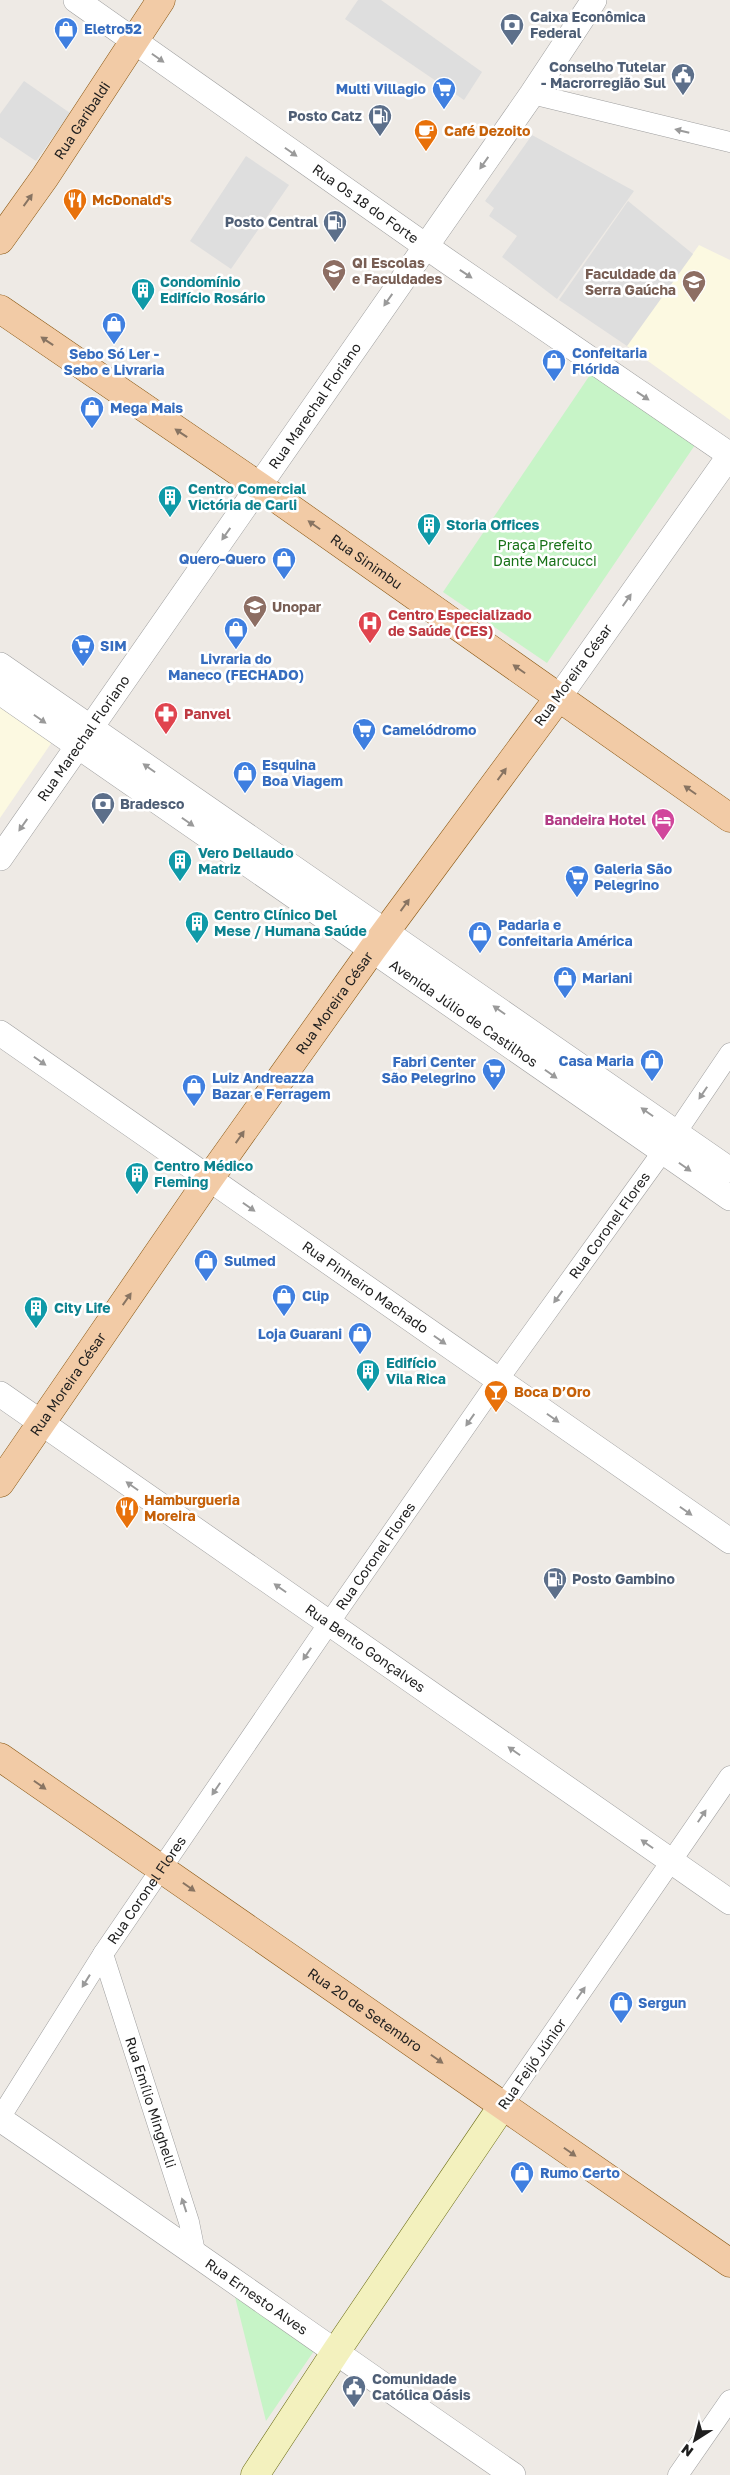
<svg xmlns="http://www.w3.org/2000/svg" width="730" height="2475" font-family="'Golos Text',sans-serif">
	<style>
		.education { fill: #fcf9e1 }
		.park { fill: #c7f4c7 }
		.parking { fill: #dedede }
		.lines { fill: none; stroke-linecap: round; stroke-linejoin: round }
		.minor-casing { stroke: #9f9f9f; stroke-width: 21 }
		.tertiary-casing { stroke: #9f9f9f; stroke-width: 26 }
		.secondary-casing { stroke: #686a10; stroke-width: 29 }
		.primary-casing { stroke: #895610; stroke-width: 29 }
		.minor { stroke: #fff; stroke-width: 20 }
		.tertiary { stroke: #fff; stroke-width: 25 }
		.secondary { stroke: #f3f1be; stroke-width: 28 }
		.primary { stroke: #f2cba6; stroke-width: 28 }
		.oneway { fill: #9a9a9a }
		.oneway2 { fill: #887462 }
		.labels { text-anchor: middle; stroke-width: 5; stroke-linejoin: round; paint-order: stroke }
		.service-label { font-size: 14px; font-weight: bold; fill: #4e5e75; stroke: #fff; text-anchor: start }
		.shop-label { font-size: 14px; font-weight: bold; fill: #366cbe; stroke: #fff; text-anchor: start }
		.street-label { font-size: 14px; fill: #1e1e1e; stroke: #fff }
		.food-label { font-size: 14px; font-weight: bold; fill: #c56008; stroke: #fff; text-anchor: start }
		.education-label { font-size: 14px; font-weight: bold; fill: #785e54; stroke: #fff; text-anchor: start }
		.culture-label { font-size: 14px; font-weight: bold; fill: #0d838f; stroke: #fff; text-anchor: start }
		.park-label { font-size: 14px; fill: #177117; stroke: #fff }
		.health-label { font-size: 14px; font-weight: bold; fill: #be3a42; stroke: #fff; text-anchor: start }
		.hotel-label { font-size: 14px; font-weight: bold; fill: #b23c85; stroke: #fff; text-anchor: end }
	</style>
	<rect width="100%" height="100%" fill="#eeeae5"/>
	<g class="education">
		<path d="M699,245L730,260V420L627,346Z"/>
		<path d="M0,705L52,742L0,818Z"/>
	</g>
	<g class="park">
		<path d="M592,372L697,442L547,663L443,592Z"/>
		<path d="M235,2297L314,2351L266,2421Z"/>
	</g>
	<g class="parking">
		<path d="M358,0H381L482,72L464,100L345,19Z"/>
		<path d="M24,81L70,113L36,161L0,137V114Z"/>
		<path d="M532,135L634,191L557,299L502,257L517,236L489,216L494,208L485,201Z"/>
		<path d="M246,156L289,185L231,269L190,241Z"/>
		<path d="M628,201L693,254L627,346L559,300Z"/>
	</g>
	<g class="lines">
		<g class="minor-casing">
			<g id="minor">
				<path d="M532,94L730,142"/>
				<path id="s1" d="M103,1954L189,2222L195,2252"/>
				<path d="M503,2105L730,1776"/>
				<path id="s2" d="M0,2118L103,1954L329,1623L498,1380L676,1133L730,1053"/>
				<path d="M678,2475L730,2400"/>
			</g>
		</g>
		<g class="tertiary-casing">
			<g id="tertiary">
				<path id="s3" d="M76,0L444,259L730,455"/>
				<path d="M0,665L730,1170"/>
				<path id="s4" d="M0,692L730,1198"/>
				<path d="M559,697L730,455"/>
				<path id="s5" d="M0,858L532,94L594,0"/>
				<path id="s6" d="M0,1033L730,1541"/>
				<path id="s7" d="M0,1394L730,1902"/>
				<path id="s8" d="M0,2119C172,2236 341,2357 513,2475"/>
			</g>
		</g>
		<g class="secondary-casing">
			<path id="secondary" d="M255,2475L335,2353L503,2105"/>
		</g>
		<g class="primary-casing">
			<g id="primary">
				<path id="s9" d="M0,240L45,177L161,0"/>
				<path id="s10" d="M0,309L259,486L730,818"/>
				<path id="s11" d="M0,1483L209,1179L372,950L559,697"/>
				<path id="s12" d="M0,1757L730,2263"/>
			</g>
		</g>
		<use href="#minor" class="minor"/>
		<use href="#tertiary" class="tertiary"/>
		<use href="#secondary" class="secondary"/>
		<use href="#primary" class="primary"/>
	</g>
	<defs><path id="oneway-solid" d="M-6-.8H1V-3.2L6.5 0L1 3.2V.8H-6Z" transform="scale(1.25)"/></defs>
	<g class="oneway">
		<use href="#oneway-solid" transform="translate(158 58) rotate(35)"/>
		<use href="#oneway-solid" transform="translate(682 131) rotate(-166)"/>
		<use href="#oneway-solid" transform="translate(291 152) rotate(35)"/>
		<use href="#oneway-solid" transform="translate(484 163) rotate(125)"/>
		<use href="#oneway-solid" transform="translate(466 274) rotate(34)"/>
		<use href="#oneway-solid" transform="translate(388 300) rotate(125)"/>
		<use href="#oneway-solid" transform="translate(643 396) rotate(34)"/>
		<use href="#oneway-solid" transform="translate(226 534) rotate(125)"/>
		<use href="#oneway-solid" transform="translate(627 600) rotate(-55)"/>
		<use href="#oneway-solid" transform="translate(40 719) rotate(35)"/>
		<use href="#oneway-solid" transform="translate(149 768) rotate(-145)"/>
		<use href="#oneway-solid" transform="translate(188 822) rotate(35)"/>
		<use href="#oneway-solid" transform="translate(23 825) rotate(125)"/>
		<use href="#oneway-solid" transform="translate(499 1010) rotate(-145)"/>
		<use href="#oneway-solid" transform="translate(40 1061) rotate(35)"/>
		<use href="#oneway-solid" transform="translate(551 1074) rotate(35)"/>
		<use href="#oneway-solid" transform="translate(703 1093) rotate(124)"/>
		<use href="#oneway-solid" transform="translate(647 1112) rotate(-145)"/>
		<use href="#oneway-solid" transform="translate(685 1167) rotate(35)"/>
		<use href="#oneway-solid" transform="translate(249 1207) rotate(35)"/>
		<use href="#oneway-solid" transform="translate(558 1297) rotate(126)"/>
		<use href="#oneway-solid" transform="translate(440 1340) rotate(35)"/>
		<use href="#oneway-solid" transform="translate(553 1418) rotate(35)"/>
		<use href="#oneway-solid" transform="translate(470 1420) rotate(125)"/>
		<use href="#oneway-solid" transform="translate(132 1486) rotate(-145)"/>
		<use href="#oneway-solid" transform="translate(686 1511) rotate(35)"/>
		<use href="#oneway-solid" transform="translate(280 1588) rotate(-145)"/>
		<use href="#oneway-solid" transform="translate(307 1654) rotate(124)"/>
		<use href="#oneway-solid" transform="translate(514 1751) rotate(-145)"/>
		<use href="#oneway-solid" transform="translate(216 1789) rotate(124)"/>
		<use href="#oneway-solid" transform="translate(702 1816) rotate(-56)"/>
		<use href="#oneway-solid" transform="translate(647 1844) rotate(-145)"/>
		<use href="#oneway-solid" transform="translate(86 1981) rotate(122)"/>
		<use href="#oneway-solid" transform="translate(581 1993) rotate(-55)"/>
		<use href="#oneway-solid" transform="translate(184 2205) rotate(-108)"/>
	</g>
	<g class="oneway2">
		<use href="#oneway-solid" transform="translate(28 200) rotate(-54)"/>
		<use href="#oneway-solid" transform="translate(47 341) rotate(-146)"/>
		<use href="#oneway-solid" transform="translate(181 433) rotate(-146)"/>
		<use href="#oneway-solid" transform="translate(314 525) rotate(-145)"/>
		<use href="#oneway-solid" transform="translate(519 669) rotate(-145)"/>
		<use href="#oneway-solid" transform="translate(502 774) rotate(-54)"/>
		<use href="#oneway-solid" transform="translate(690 790) rotate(-145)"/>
		<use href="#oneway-solid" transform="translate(405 905) rotate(-54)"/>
		<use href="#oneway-solid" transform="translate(240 1137) rotate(-55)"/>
		<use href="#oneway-solid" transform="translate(127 1299) rotate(-55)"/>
		<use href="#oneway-solid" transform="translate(40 1785) rotate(35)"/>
		<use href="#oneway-solid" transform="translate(189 1887) rotate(35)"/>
		<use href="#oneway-solid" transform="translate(437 2059) rotate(35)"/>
		<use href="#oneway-solid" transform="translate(570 2152) rotate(35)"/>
	</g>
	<defs>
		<g id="bank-pin" transform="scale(1.25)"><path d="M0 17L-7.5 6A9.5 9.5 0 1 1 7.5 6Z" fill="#5c6f8a" stroke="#fff"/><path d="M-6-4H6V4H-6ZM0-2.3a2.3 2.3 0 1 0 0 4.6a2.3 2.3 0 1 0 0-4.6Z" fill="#fff"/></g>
		<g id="shop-pin" transform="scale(1.25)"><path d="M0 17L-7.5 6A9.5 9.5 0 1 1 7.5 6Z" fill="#3f7fe0" stroke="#fff"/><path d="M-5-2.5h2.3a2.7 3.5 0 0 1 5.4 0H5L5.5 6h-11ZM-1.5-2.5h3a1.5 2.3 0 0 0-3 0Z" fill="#fff"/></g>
		<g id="civic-pin" transform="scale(1.25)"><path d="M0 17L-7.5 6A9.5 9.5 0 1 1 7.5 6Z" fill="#5c6f8a" stroke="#fff"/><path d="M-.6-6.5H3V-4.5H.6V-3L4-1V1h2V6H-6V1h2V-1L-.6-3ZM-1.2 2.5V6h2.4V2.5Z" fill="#fff"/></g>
		<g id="supermarket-pin" transform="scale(1.25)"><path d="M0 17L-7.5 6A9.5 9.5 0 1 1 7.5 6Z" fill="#3f7fe0" stroke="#fff"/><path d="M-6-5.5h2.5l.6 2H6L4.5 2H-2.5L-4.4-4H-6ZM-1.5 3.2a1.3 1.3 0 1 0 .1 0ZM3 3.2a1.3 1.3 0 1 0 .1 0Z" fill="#fff"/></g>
		<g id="fuel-pin" transform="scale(1.25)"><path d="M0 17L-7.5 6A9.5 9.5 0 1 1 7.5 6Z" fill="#5c6f8a" stroke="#fff"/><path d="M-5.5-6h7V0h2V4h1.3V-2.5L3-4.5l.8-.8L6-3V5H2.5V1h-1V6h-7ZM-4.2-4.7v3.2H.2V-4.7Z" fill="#fff"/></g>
		<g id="cafe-pin" transform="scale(1.25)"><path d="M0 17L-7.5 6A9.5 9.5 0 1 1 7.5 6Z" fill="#e8710a" stroke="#fff"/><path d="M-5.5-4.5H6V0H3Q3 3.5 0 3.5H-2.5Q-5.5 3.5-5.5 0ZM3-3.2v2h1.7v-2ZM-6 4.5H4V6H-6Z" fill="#fff"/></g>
		<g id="restaurant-pin" transform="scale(1.25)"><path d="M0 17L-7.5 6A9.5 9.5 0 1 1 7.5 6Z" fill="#e8710a" stroke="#fff"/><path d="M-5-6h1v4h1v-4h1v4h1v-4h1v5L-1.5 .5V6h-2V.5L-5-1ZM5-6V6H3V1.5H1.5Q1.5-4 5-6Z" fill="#fff"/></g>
		<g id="university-pin" transform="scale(1.25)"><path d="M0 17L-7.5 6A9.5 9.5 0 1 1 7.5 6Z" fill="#8d6e63" stroke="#fff"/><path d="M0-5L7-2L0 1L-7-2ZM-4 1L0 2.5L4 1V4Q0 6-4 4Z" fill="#fff"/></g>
		<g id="building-pin" transform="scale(1.25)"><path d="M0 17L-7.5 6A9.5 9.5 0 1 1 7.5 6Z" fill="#0f9aa8" stroke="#fff"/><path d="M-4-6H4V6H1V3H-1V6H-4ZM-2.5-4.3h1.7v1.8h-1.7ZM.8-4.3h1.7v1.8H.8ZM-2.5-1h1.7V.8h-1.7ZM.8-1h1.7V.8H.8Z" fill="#fff"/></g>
		<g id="hospital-pin" transform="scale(1.25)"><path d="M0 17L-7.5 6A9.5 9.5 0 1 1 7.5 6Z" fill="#e0444e" stroke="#fff"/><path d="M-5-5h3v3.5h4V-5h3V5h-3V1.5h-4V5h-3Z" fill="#fff"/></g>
		<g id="pharmacy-pin" transform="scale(1.25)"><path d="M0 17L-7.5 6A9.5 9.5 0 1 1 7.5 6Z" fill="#e0444e" stroke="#fff"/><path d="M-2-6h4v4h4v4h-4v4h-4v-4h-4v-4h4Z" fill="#fff"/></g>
		<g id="hotel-pin" transform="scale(1.25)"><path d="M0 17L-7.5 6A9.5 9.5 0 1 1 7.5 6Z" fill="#d1479c" stroke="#fff"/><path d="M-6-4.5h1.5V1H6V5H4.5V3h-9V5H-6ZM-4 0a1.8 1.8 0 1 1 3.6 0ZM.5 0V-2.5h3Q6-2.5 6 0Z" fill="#fff"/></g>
		<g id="bar-pin" transform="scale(1.25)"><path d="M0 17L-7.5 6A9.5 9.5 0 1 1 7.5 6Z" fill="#e8710a" stroke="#fff"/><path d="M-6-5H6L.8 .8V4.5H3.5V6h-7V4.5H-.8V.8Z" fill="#fff"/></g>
	</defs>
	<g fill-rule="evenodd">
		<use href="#bank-pin" x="512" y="25"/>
		<use href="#shop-pin" x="66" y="29"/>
		<use href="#civic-pin" x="683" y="75"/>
		<use href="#supermarket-pin" x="444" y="89"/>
		<use href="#fuel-pin" x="380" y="116"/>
		<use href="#cafe-pin" x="426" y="131"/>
		<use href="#restaurant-pin" x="75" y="200"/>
		<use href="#fuel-pin" x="335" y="222"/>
		<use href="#university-pin" x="334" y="271"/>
		<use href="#university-pin" x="694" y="282"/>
		<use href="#building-pin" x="143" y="290"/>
		<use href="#shop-pin" x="114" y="324"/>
		<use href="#shop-pin" x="554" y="361"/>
		<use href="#shop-pin" x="92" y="408"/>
		<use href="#building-pin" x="170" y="497"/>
		<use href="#building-pin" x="429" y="525"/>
		<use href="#shop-pin" x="284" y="559"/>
		<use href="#university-pin" x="255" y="607"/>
		<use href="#hospital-pin" x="370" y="623"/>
		<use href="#shop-pin" x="236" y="629"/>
		<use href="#supermarket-pin" x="83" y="646"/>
		<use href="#pharmacy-pin" x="166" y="714"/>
		<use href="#supermarket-pin" x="364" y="730"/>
		<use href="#shop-pin" x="245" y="773"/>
		<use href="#bank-pin" x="103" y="804"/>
		<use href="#hotel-pin" x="663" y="820"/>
		<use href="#building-pin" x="180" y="861"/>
		<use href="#supermarket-pin" x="577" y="877"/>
		<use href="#building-pin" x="197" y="923"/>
		<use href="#shop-pin" x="480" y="933"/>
		<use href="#shop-pin" x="565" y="978"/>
		<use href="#shop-pin" x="652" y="1061"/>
		<use href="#supermarket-pin" x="494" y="1070"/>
		<use href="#shop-pin" x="194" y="1086"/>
		<use href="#building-pin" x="137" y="1174"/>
		<use href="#shop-pin" x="206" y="1261"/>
		<use href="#shop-pin" x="284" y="1296"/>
		<use href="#building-pin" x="36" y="1308"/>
		<use href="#shop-pin" x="360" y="1334"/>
		<use href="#building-pin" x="368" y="1371"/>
		<use href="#bar-pin" x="496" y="1392"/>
		<use href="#restaurant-pin" x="127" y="1508"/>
		<use href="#fuel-pin" x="555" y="1579"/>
		<use href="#shop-pin" x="621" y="2003"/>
		<use href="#shop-pin" x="522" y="2173"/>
		<use href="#civic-pin" x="354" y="2387"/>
	</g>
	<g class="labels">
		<g class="service-label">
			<text x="530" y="22">Caixa Econômica<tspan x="530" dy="16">Federal</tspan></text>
			<text x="666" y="72" text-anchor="end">Conselho Tutelar<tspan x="666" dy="16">- Macrorregião Sul</tspan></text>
			<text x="362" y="121" text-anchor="end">Posto Catz</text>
			<text x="318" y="227" text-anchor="end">Posto Central</text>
			<text x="120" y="809">Bradesco</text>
			<text x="572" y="1584">Posto Gambino</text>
			<text x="372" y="2384">Comunidade<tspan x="372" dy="16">Católica Oásis</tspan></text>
		</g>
		<g class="shop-label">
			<text x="84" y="34">Eletro52</text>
			<text x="426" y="94" text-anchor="end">Multi Villagio</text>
			<text x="572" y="358">Confeitaria<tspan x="572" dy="16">Flórida</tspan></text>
			<text x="114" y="359" text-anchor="middle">Sebo Só Ler -<tspan x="114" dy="16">Sebo e Livraria</tspan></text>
			<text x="110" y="413">Mega Mais</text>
			<text x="266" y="564" text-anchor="end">Quero-Quero</text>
			<text x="100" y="651">SIM</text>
			<text x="236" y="664" text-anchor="middle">Livraria do<tspan x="236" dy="16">Maneco (FECHADO)</tspan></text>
			<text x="382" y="735">Camelódromo</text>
			<text x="262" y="770">Esquina<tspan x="262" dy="16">Boa Viagem</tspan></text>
			<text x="594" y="874">Galeria São<tspan x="594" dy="16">Pelegrino</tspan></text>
			<text x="498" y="930">Padaria e<tspan x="498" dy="16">Confeitaria América</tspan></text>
			<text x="582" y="983">Mariani</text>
			<text x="634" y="1066" text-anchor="end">Casa Maria</text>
			<text x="476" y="1067" text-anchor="end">Fabri Center<tspan x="476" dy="16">São Pelegrino</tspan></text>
			<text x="212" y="1083">Luiz Andreazza<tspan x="212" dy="16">Bazar e Ferragem</tspan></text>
			<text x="224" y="1266">Sulmed</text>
			<text x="302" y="1301">Clip</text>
			<text x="342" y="1339" text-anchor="end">Loja Guarani</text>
			<text x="638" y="2008">Sergun</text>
			<text x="540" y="2178">Rumo Certo</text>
		</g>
		<g class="street-label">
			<text dy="5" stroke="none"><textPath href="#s9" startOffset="145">Rua Garibaldi</textPath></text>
			<text dy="5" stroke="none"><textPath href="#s3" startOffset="354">Rua Os 18 do Forte</textPath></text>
			<text dy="5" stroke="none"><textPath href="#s5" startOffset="551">Rua Marechal Floriano</textPath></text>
			<text dy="5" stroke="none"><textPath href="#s10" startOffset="445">Rua Sinimbu</textPath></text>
			<text transform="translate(573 675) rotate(-54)" y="5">Rua Moreira César</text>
			<text dy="5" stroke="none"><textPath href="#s5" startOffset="146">Rua Marechal Floriano</textPath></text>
			<text dy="5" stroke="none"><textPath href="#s11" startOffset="585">Rua Moreira César</textPath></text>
			<text dy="5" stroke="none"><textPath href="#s4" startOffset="564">Avenida Júlio de Castilhos</textPath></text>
			<text dy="5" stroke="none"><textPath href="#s2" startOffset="1081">Rua Coronel Flores</textPath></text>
			<text dy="5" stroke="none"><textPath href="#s6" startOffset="445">Rua Pinheiro Machado</textPath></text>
			<text dy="5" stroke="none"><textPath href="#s11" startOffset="120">Rua Moreira César</textPath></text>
			<text dy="5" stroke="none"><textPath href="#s2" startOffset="676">Rua Coronel Flores</textPath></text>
			<text dy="5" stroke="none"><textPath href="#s7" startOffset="445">Rua Bento Gonçalves</textPath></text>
			<text dy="5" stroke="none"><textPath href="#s2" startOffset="271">Rua Coronel Flores</textPath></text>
			<text dy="5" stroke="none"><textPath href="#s12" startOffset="444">Rua 20 de Setembro</textPath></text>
			<text transform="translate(532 2064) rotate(-55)" y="5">Rua Feijó Júnior</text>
			<text dy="5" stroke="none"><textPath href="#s1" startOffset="156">Rua Emílio Minghelli</textPath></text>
			<text dy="5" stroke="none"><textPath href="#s8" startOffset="312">Rua Ernesto Alves</textPath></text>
		</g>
		<g class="food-label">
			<text x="444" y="136">Café Dezoito</text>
			<text x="92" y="205">McDonald's</text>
			<text x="514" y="1397">Boca D’Oro</text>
			<text x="144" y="1505">Hamburgueria<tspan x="144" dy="16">Moreira</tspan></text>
		</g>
		<g class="education-label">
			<text x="352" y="268">QI Escolas<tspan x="352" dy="16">e Faculdades</tspan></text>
			<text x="676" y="279" text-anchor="end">Faculdade da<tspan x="676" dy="16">Serra Gaúcha</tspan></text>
			<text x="272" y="612">Unopar</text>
		</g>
		<g class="culture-label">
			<text x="160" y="287">Condomínio<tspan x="160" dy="16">Edifício Rosário</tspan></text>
			<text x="188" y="494">Centro Comercial<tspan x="188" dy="16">Victória de Carli</tspan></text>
			<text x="446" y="530">Storia Offices</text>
			<text x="198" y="858">Vero Dellaudo<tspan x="198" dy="16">Matriz</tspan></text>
			<text x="214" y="920">Centro Clínico Del<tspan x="214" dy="16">Mese / Humana Saúde</tspan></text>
			<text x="154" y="1171">Centro Médico<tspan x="154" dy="16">Fleming</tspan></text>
			<text x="54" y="1313">City Life</text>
			<text x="386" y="1368">Edifício<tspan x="386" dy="16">Vila Rica</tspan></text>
		</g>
		<g class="park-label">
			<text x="545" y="550">Praça Prefeito<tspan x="545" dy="16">Dante Marcucci</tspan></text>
		</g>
		<g class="health-label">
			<text x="388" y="620">Centro Especializado<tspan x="388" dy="16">de Saúde (CES)</tspan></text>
			<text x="184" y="719">Panvel</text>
		</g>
		<g class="hotel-label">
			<text x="646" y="825">Bandeira Hotel</text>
		</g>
	</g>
	<g transform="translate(695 2440) rotate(216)" stroke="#ffffff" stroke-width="4" paint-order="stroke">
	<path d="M0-4L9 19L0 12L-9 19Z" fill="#1e1e1e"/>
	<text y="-8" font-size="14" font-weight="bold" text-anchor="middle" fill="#1e1e1e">N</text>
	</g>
</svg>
